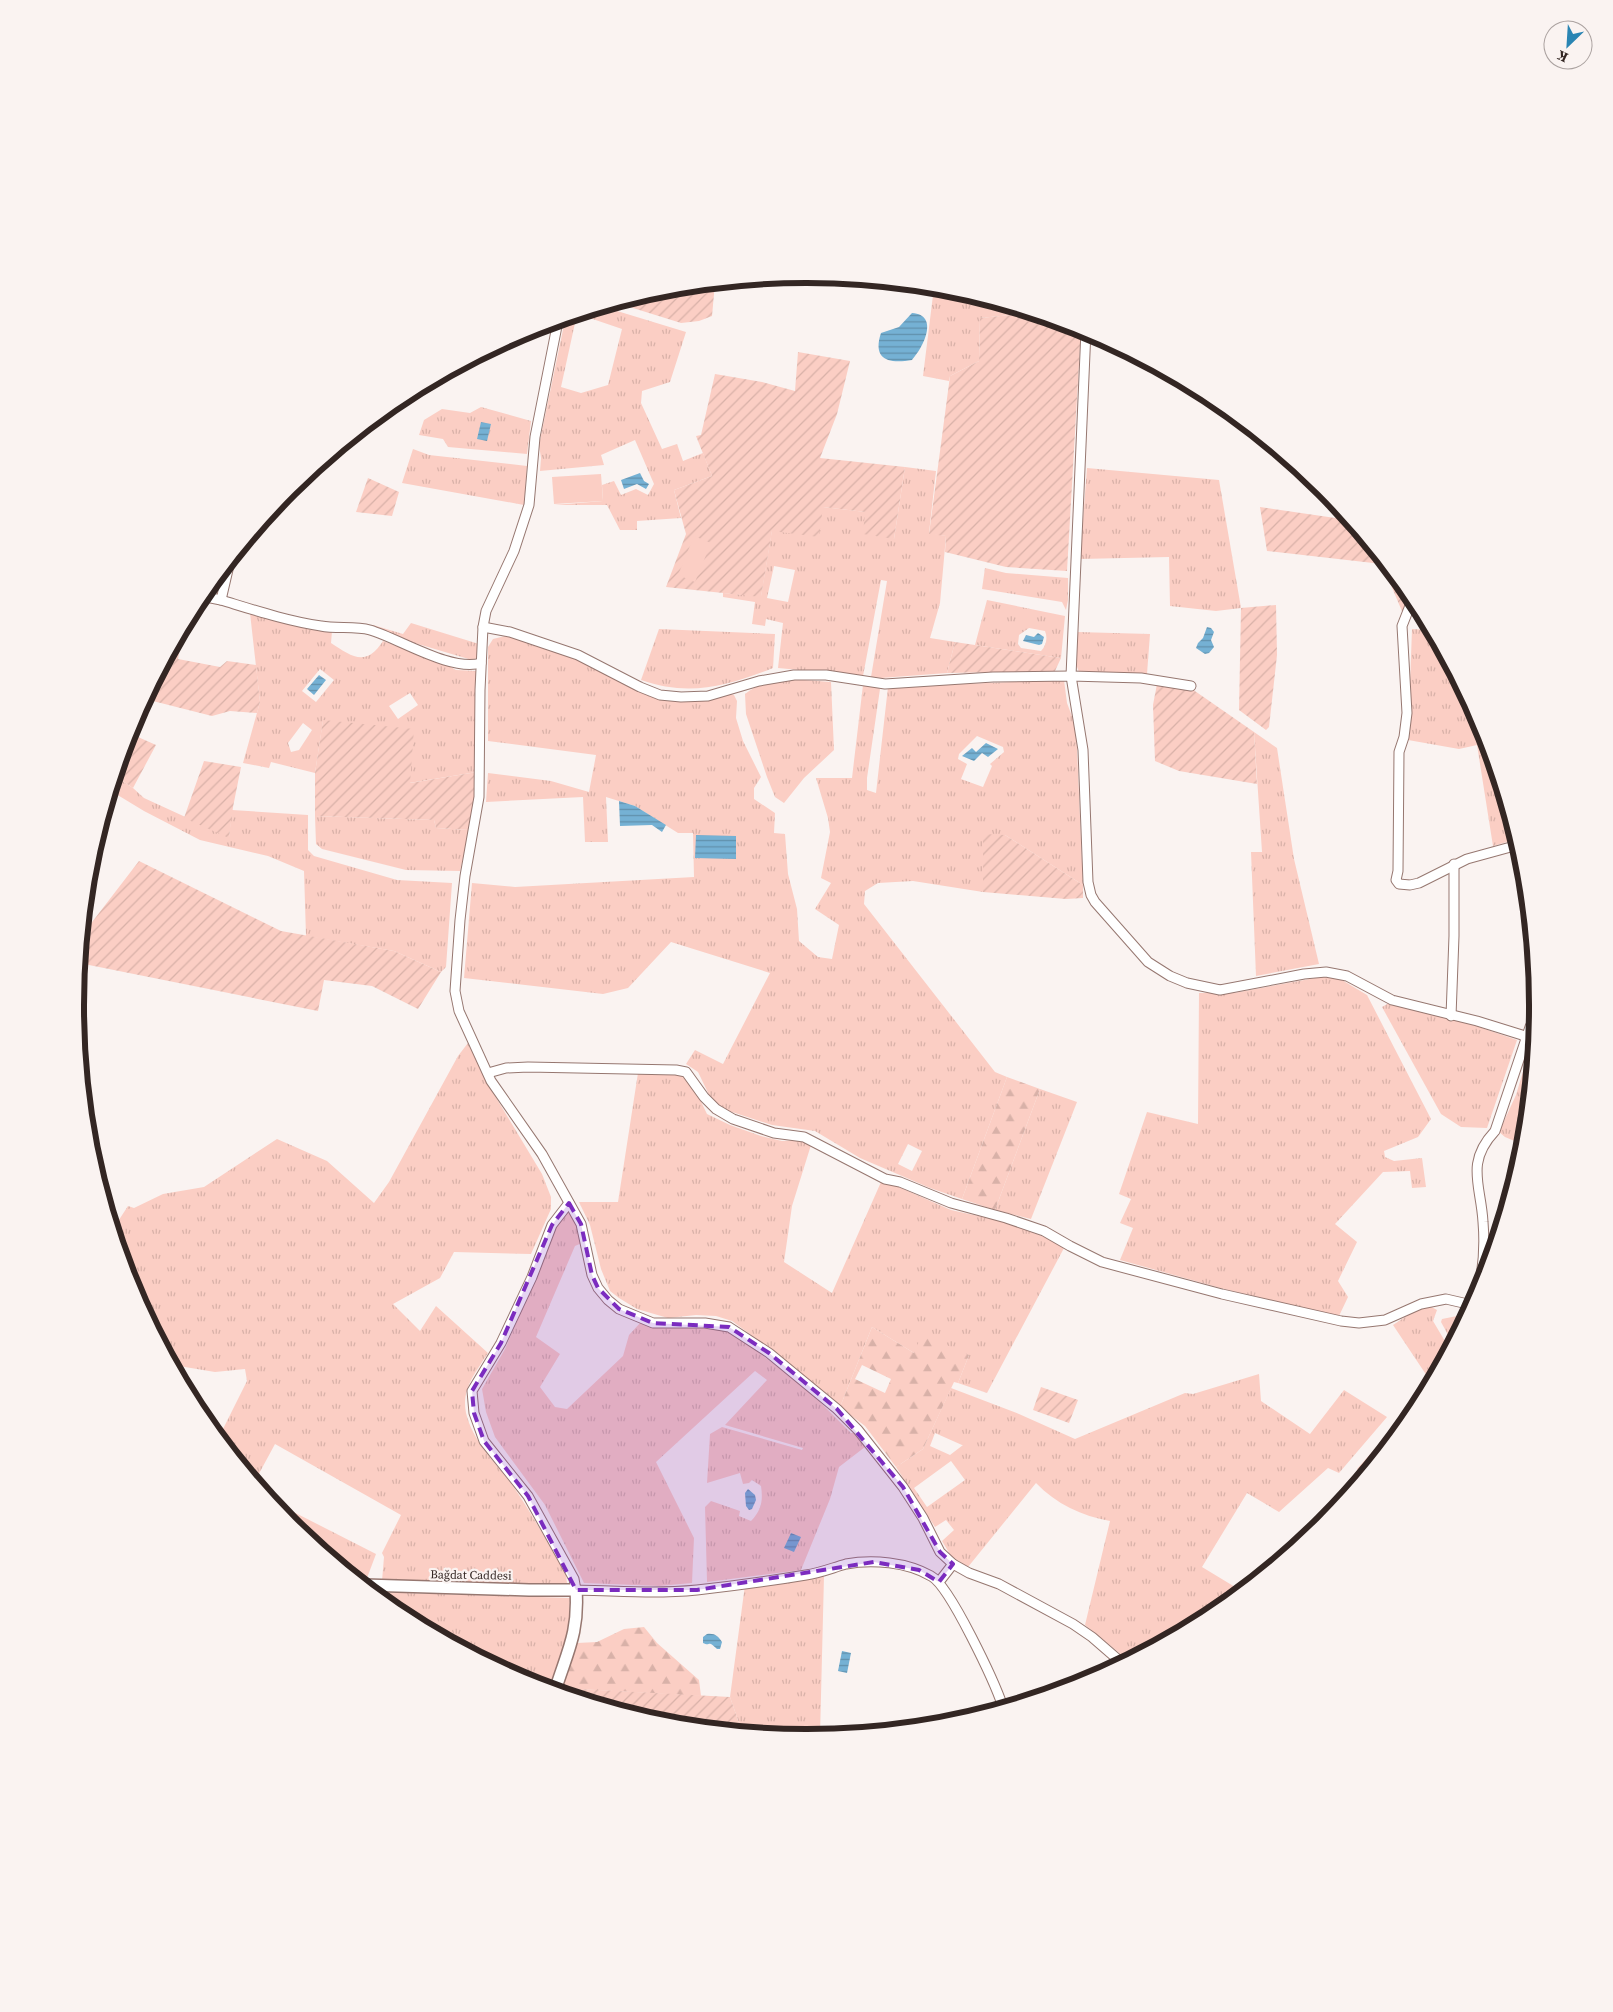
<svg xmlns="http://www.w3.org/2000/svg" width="1613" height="2012" font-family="'Source Serif 4',serif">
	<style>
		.grass { fill: url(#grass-tufts); fill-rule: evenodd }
		.forest { fill: url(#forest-firs); fill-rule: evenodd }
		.garden { fill: url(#garden-furrows) }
		.pitch { fill: #fbcec4 }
		.water { fill: url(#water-rules) }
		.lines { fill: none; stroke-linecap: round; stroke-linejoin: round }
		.minor-casing { stroke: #967770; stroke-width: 11 }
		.tertiary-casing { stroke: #967770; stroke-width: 14 }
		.minor { stroke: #fff; stroke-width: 9 }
		.tertiary { stroke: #fff; stroke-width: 11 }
		.marked { fill: #7b2cbf; fill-opacity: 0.2; stroke: #7b2cbf; stroke-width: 4; stroke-dasharray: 10 6; stroke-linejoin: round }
		.labels { text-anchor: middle; stroke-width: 4.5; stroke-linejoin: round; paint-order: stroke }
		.street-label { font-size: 12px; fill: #332623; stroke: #faf3f1 }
		.rim { fill: none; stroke: #332623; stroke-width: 6 }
	</style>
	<defs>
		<pattern id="grass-tufts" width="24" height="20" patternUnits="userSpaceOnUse" patternTransform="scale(1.25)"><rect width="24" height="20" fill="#fbcec4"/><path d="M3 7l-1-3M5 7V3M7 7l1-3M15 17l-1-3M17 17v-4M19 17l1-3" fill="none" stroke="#d8b1a8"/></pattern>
		<pattern id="forest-firs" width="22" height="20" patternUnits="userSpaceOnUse" patternTransform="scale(1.25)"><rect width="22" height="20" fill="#fbcec4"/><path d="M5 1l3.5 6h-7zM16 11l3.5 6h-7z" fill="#d8b1a8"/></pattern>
		<pattern id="garden-furrows" width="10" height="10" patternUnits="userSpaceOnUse" patternTransform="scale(1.25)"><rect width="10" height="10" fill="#fbcec4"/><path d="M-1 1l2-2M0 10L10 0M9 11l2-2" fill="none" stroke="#d8b1a8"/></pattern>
		<pattern id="water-rules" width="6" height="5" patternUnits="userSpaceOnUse" patternTransform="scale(1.25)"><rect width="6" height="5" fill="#75b1d4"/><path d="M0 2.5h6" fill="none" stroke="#6190ac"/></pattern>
	</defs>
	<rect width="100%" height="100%" fill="#faf3f1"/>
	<g class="grass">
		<path d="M934,287L949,289L1030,313L980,318L979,361L950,376L949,381L923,376Z"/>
		<path d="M604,307L686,332L670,382L642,391L641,403L662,449L677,444L683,461L703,453L712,476L674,490L681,518L637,521V530H620L607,505H554L603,501L602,485L614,481L621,495L636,489L648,495L654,484L635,440L601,455L604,465L540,471L541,458L539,445L565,320L575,323L561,387L581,393L608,385L622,329L578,314Z"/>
		<path d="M481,407L531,421L527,454L448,447L443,439L419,435L424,420L442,409L470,413Z"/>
		<path d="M413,449L429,455L527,466L524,505L402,483Z"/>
		<path d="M905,467L936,471L929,533L946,536L940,603L930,638L955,642L947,673L881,678L871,677L887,581L881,580L863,676L778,668L783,623L766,619L765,626L752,624L755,602L723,597V593L761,596L772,530L823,507L866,512L894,539ZM774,566L795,570L788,602L767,598Z"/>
		<path d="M1087,468L1219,480L1241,608L1216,611L1170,606L1169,557L1080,559Z"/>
		<path d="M985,568L1006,573L1068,578V600L1066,610L1062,602L982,589Z"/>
		<path d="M987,600L1065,616L1061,658L975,645ZM1029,628L1045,631C1048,638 1046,646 1041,651L1021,648L1018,644L1019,635Z"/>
		<path d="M250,613L279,622L332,631L331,643C351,656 366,668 383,641L444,663L456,670L477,671V772L409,783L323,721L315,773L271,762L269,768L243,763L260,702ZM320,669L334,680L316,702L302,691ZM410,693L418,705L398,719L389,706ZM303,723L312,730L299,750L291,752L288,743Z"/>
		<path d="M411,623L479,644L477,658L472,660L401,639L372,627L373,625L403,634Z"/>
		<path d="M659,629L775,634L773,668C727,686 689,697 641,680Z"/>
		<path d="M1412,629L1431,630L1482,726L1517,839L1493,846L1477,745L1459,749L1408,740Z"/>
		<path d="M1077,632L1150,634L1147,674L1079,672L1076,664Z"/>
		<path d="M505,636L517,638L574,658L659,697L727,693L734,695L737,701L736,718L743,741L761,777L754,788V799L775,813L774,833L785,834L788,874L797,909L799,941L818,957L832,959L839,925L815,909L831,883L821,878L830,832L828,818L816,778H852L863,685L877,687L880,689L867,778V790L876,793L888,687L1064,680L1067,703L1076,727L1083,885L1005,835H983V892L913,881L878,883L865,891L864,904L995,1072L1007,1077L962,1199L930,1188L860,1158L815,1131L772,1125L726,1110L713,1103L698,1072L686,1064L695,1050L723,1064L770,973L671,942L628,988L603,994L464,978L472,883L515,887L694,877L693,833H678L635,806L606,797L608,842H585L583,797L486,802L488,773L551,781L589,792L596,755L488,741V647L493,639ZM977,736L1003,747L1004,752L990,764L992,766L983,787L961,779L967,764L958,759L959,754ZM908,1144L922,1151L912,1171L898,1164Z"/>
		<path d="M791,679L831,682L834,750L804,778L784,803L775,797L767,777L746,714L745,694C758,683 774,682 791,679Z"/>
		<path d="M1254,732L1277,748L1294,859L1319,964L1256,976L1251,852H1262Z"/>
		<path d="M115,776L133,788L144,798L229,837L232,810L308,815V850L314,856L397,880L452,883L446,967L441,972L394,951L306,936L304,871L268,856L200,840L144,811L111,791Z"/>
		<path d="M315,816L434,820L436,828L469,830L460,871L406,870L322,849L316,844Z"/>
		<path d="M1326,976L1342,980L1367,995L1431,1119L1418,1137L1384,1151L1385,1157L1394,1161L1422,1158L1426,1187L1412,1188L1410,1171L1383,1172L1335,1224L1357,1242L1338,1281L1348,1297L1339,1316L1224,1289L1120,1260L1133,1228L1120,1223L1131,1199L1119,1194L1147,1112L1198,1124L1199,993H1234Z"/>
		<path d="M1389,1003L1476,1026L1517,1040L1487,1128L1461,1127L1441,1114L1382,1007Z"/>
		<path d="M468,1043L486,1081L542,1174L551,1197V1209L531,1254L454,1252L440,1278L393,1304L420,1331L436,1306L488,1353C476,1372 461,1389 466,1413C473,1442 496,1463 513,1486C533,1515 549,1545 566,1575L567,1583H458L382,1581L384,1557L382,1553L401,1515L275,1444L255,1481L218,1436L223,1429L247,1381L245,1369L215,1372L173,1365L131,1286L113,1229L128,1206L134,1208L163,1194L204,1187L277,1139L327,1161L374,1203L389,1182L458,1056Z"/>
		<path d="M1530,1048L1534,1049L1524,1145L1505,1137L1499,1132L1516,1095Z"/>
		<path d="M638,1073L680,1075L691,1081L707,1114L730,1125L761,1136L782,1141L801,1140L811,1145L792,1206L784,1262L832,1293L881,1182L892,1184L951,1210L1001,1221L1050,1239L1064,1248L987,1393L958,1383L969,1355L914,1353L872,1327L840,1407L774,1352L732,1321L716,1316L696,1315L668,1318L637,1309L619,1298L610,1291L601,1269L590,1225L579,1202H618Z"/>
		<path d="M1040,1089L1077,1102L1031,1219L995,1210Z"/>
		<path d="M569,1211L577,1225L582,1243L575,1246L536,1337L560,1354L540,1387L555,1407L567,1409L623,1356L629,1335L640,1323L654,1328L708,1326L727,1330L745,1342L807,1389L851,1433H855L865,1447L839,1467L830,1499L801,1570L707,1582L705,1507L711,1501L740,1511L739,1516L751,1521C762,1510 763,1500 761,1486L752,1480L749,1483L743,1484L740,1473L707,1483L710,1434L722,1427L802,1450L803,1448L725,1425L767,1380L755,1371L656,1462L694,1538L692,1583L659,1586L584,1583L545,1505L495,1437L486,1412L482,1389L505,1349L557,1226Z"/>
		<path d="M1428,1305L1437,1310L1433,1321L1449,1348L1431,1382L1393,1325L1420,1307Z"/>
		<path d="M1467,1314L1452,1342L1441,1322L1442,1319Z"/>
		<path d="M1259,1374L1261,1401L1310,1434L1344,1390L1387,1417L1339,1473L1328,1468L1279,1512L1247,1493L1202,1567L1240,1590C1222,1616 1158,1644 1128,1660L1085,1625L1110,1521C1082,1516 1056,1504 1036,1483L968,1567L951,1556L942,1541L954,1530L946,1520L935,1527L896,1467L923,1449L951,1388L1019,1414L1075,1439L1185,1393L1193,1394ZM935,1433L962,1445H963L950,1455L930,1446ZM951,1461L965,1480L927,1507L914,1488Z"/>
		<path d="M1372,1452L1375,1460L1361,1477L1357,1469Z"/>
		<path d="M270,1500L376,1554L367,1578L354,1576L289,1523Z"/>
		<path d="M824,1576L820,1736L806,1737L740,1731V1726L730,1697L745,1585Z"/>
		<path d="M373,1592L570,1598L568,1642L551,1689L526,1682L400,1614Z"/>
	</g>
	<g class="forest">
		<path d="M1007,1077L1040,1089L995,1210L962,1199Z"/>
		<path d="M872,1327L914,1353L922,1334L969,1355L958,1383L954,1382L923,1449L896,1467L865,1426L840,1407ZM862,1365L891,1379L885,1393L855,1379Z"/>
		<path d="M644,1627L657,1643L699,1680L701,1696L561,1688L577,1643L597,1642L624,1629Z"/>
	</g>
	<g class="garden">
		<path d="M715,283L712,316L699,321L681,323L617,303L664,289Z"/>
		<path d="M1030,313L1081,329L1067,571L1006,567L945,552L946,536L929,534L950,376L979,361L980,318Z"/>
		<path d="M798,352L850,361L837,414L820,458L905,467L894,539L863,534L865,512L823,507L819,537L772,531L761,597L666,587L686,534L674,490L712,476L696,436L701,435L715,374L762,382L795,391Z"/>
		<path d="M368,478L399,492L392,516L356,512Z"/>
		<path d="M1260,507L1349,520L1415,600L1417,604L1407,623L1382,564L1267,551Z"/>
		<path d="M1276,605L1277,655L1269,727L1266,730L1239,710L1241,608Z"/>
		<path d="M185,624L178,659L220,667L227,661L256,665L260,702L257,713L230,711L212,716L145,699Z"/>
		<path d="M955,642L1061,658L1055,671L947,673Z"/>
		<path d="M1157,684L1192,689L1254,732L1257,784L1179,771L1155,761L1153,705Z"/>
		<path d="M323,720L414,729L410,783L477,772V795L469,830L436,828L434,820L315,816V773Z"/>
		<path d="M129,733L156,745L133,788L115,776Z"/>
		<path d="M204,761L241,767L233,807L229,838L184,818Z"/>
		<path d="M983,834L1005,835L1083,885V898L1066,899L983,892Z"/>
		<path d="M139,861L281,931L394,951L441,972L418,1009L372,986L324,980L318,1011L79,963L82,940L86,930Z"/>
		<path d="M1041,1387L1078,1400L1069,1423L1033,1410Z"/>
		<path d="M561,1688L730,1697L740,1726V1731L664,1723L560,1692Z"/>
	</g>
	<g class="pitch">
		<path d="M601,474L603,501L554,504L552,477Z"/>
		<path d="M694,536L711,543L695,582L678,575Z"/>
	</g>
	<g class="water">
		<path d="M912,313C940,315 923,348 912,360C889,364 872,360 881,333L899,327Z"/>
		<path d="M481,422L491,424L487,441L477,439Z"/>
		<path d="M640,473L644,481L649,484L646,489L637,484L624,489L621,480Z"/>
		<path d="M1207,627L1211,628L1214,632L1211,640L1214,647L1209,653L1205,654L1196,648L1198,643L1203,638Z"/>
		<path d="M1038,633L1044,637L1042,644L1039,645L1023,641L1026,635L1034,637Z"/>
		<path d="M319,675L326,680L314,695L307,689Z"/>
		<path d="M986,743L998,749L988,757L982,753L974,761L962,756L972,748L976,752Z"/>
		<path d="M619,801L635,806L666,825L662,832L652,825L620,826Z"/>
		<path d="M696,835L736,836V859L695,858Z"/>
		<path d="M748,1489L755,1495L756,1500L752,1509L749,1510L746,1506L745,1493Z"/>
		<path d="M791,1533L801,1537L794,1552L784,1548Z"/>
		<path d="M707,1634C715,1633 718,1636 722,1642L720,1649H717C707,1639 711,1647 703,1643V1637Z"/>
		<path d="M842,1651L851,1653L847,1673L838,1671Z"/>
	</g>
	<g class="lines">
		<g class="minor-casing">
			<g id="minor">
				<path d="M558,321L535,437L529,505L514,551L486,611L483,627L480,690L479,797L465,876L460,920L455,991L459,1011L491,1081L542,1154L581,1224L592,1275L598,1288L608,1300L619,1309L653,1323H705L729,1327L769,1353L837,1409L858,1430L903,1487L923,1518L940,1552L953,1564L969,1573L999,1584L1073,1624L1092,1637L1122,1663"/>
				<path d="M1086,330L1071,676L1083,750L1088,882L1091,895L1095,902L1148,962L1170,976L1187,983L1220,990L1304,974L1326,972L1347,976L1392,1000L1477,1021L1522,1035L1534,1042"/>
				<path d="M201,596L221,600L230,561"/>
				<path d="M1413,598L1402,626L1407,713L1404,737L1399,752L1398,871L1396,880L1399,884L1410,885L1419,883L1467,859L1518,845"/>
				<path d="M221,600C254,610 287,621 321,626C336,629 355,626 370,630C400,639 451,672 481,663"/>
				<path d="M483,627L510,632L578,655L640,687L660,695L681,697L708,696L759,681L794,675H826L885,684L993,677L1071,676L1141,678L1191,686"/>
				<path d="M1451,1016L1454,936V864"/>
				<path d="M488,1073L506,1068L528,1067L676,1070L686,1072L704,1097L716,1109L733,1119L774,1133L804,1137L885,1179L900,1182L951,1203L1006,1218L1044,1231L1070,1246L1102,1262L1222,1294L1341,1321L1359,1323L1385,1320L1421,1304L1446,1299L1472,1305"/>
				<path d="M569,1203L552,1225L532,1277L501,1343L472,1391L474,1413L484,1441L528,1496L574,1579L576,1590C616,1591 656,1594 697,1590C733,1586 770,1581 806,1575C820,1573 832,1568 846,1564C872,1559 907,1562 931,1576C950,1586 995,1683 1003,1707"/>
				<path d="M1477,1295C1483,1272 1485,1246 1483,1222C1481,1185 1465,1163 1495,1131L1530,1027L1538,1011"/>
				<path d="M939,1582L953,1564"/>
			</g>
		</g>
		<g class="tertiary-casing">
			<path id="tertiary" d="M365,1585L529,1590H576C579,1633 567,1652 555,1691"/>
		</g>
		<use href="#minor" class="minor"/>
		<use href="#tertiary" class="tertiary"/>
	</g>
	<path class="marked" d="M569,1203L581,1224L592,1275L598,1288L619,1309L653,1323L729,1327L769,1353L837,1409L903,1487L940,1552L953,1564L939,1582L919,1570L874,1562L697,1590H576L528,1496L484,1441L474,1413L472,1391L501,1343L552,1225Z"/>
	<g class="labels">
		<g class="street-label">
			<text transform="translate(471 1575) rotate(1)" y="4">Bağdat Caddesi</text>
		</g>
	</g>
	<path d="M0 0H1613V2012H0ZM806 283H807A722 722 0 0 1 1529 1005V1007A722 722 0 0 1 807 1729H806A722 722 0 0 1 84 1007V1005A722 722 0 0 1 806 283Z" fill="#faf3f1" fill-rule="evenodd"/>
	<path class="rim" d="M806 283H807A722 722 0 0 1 1529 1005V1007A722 722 0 0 1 807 1729H806A722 722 0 0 1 84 1007V1005A722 722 0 0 1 806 283Z"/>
	<g transform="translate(1568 45) rotate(205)"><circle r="24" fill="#faf3f1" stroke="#aaa19f"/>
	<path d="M0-4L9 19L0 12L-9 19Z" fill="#2a85b3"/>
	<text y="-8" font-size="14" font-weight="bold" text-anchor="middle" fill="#332623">K</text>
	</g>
</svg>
